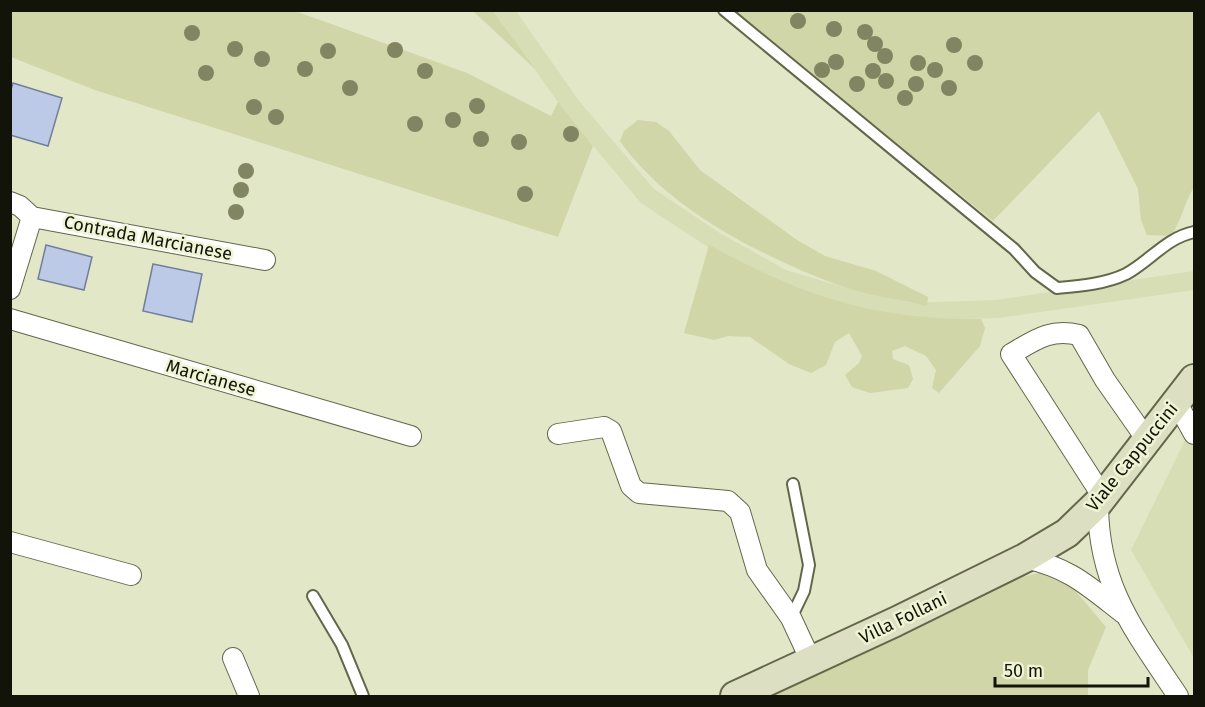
<svg xmlns="http://www.w3.org/2000/svg" width="1205" height="707" font-family="'Fira Sans',sans-serif">
	<style>
		.built { fill: #d7ddb5 }
		.green { fill: #d0d6a7 }
		.building { fill: #bdcae7; stroke: #737f99; stroke-width: 1.5 }
		.lines { fill: none; stroke-linecap: round; stroke-linejoin: round }
		.lane-casing { stroke: #63674a; stroke-width: 14 }
		.street-casing { stroke: #63674a; stroke-width: 22 }
		.secondary-casing { stroke: #63674a; stroke-width: 32 }
		.lane { stroke: #fff; stroke-width: 10 }
		.street { stroke: #fff; stroke-width: 20 }
		.secondary { stroke: #dcdfc1; stroke-width: 28 }
		.tree { fill: #818562 }
		.labels { text-anchor: middle; stroke-width: 5; stroke-linejoin: round; paint-order: stroke }
		.street-label { font-size: 18px; fill: #131409; stroke: #eff4d4 }
	</style>
	<rect width="100%" height="100%" fill="#e2e7c7"/>
	<g class="built">
		<path d="M493,11H516L579,101L654,189L718,232L786,270L843,287L911,303L996,300L1194,271V290L998,318L909,321L779,287L708,247L641,203L565,112Z"/>
		<path d="M1194,422V658L1131,550Z"/>
	</g>
	<g class="green">
		<path d="M10,11H295L467,73L551,116L558,102L593,146L558,237L95,90L11,57Z"/>
		<path d="M473,11H493L535,69Z"/>
		<path d="M732,11H1194V187C1184,203 1182,220 1171,236L1147,235L1141,220L1138,189L1099,111L993,221Z"/>
		<path d="M638,120L656,122L669,131L700,170L797,240L825,256L876,271L928,297L927,306C898,299 866,295 838,285C763,257 667,209 620,141L624,131Z"/>
		<path d="M709,245C803,296 873,320 981,319L985,328L980,346L939,393L932,388L936,370L926,356L905,346L892,351L893,359L909,365L913,379L908,388L870,393L852,387L845,375L859,363L862,356L849,333L835,342L826,365L811,373L789,364L750,337L728,336L714,340L684,333Z"/>
		<path d="M1040,573L1073,588L1106,627L1088,670V696H754L944,616L1007,580Z"/>
	</g>
	<g class="building">
		<path d="M13,83L62,98L48,146L10,135V93Z"/>
		<path d="M46,245L92,257L84,290L38,279Z"/>
		<path d="M153,264L202,274L192,322L143,311Z"/>
	</g>
	<g class="lines">
		<g class="lane-casing">
			<g id="lane">
				<path d="M724,10L1014,249L1035,272L1057,288C1080,286 1105,284 1126,274C1150,261 1166,238 1194,232"/>
				<path d="M313,596L342,645L363,696"/>
				<path d="M791,618L804,591L809,565L793,484"/>
			</g>
		</g>
		<g class="street-casing">
			<g id="street">
				<path d="M10,202L20,206L32,217L265,260"/>
				<path d="M10,289L32,217"/>
				<path d="M10,319L411,436"/>
				<path d="M1177,403L1194,434"/>
				<path d="M558,434L604,427L611,431L631,486L639,493L728,501L740,512L757,570L791,618L811,661"/>
				<path d="M1103,497L1011,354C1035,340 1050,328 1079,335L1105,380L1147,440"/>
				<path d="M1098,503C1098,586 1134,630 1178,696"/>
				<path d="M10,542L131,575"/>
				<path d="M1025,558C1070,568 1088,586 1123,613"/>
				<path d="M233,658L249,696"/>
			</g>
		</g>
		<g class="secondary-casing">
			<path id="secondary" d="M735,696L895,622L1025,558L1067,533L1098,503L1194,379"/>
		</g>
		<use href="#lane" class="lane"/>
		<use href="#street" class="street"/>
		<use href="#secondary" class="secondary"/>
	</g>
	<g class="tree">
		<circle cx="798" cy="21" r="8"/>
		<circle cx="834" cy="29" r="8"/>
		<circle cx="865" cy="32" r="8"/>
		<circle cx="192" cy="33" r="8"/>
		<circle cx="875" cy="44" r="8"/>
		<circle cx="954" cy="45" r="8"/>
		<circle cx="235" cy="49" r="8"/>
		<circle cx="395" cy="50" r="8"/>
		<circle cx="328" cy="51" r="8"/>
		<circle cx="885" cy="56" r="8"/>
		<circle cx="262" cy="59" r="8"/>
		<circle cx="836" cy="62" r="8"/>
		<circle cx="918" cy="63" r="8"/>
		<circle cx="975" cy="63" r="8"/>
		<circle cx="305" cy="69" r="8"/>
		<circle cx="822" cy="70" r="8"/>
		<circle cx="935" cy="70" r="8"/>
		<circle cx="425" cy="71" r="8"/>
		<circle cx="873" cy="71" r="8"/>
		<circle cx="206" cy="73" r="8"/>
		<circle cx="886" cy="81" r="8"/>
		<circle cx="857" cy="84" r="8"/>
		<circle cx="916" cy="84" r="8"/>
		<circle cx="350" cy="88" r="8"/>
		<circle cx="949" cy="88" r="8"/>
		<circle cx="905" cy="98" r="8"/>
		<circle cx="477" cy="106" r="8"/>
		<circle cx="254" cy="107" r="8"/>
		<circle cx="276" cy="117" r="8"/>
		<circle cx="453" cy="120" r="8"/>
		<circle cx="415" cy="124" r="8"/>
		<circle cx="571" cy="134" r="8"/>
		<circle cx="481" cy="139" r="8"/>
		<circle cx="519" cy="142" r="8"/>
		<circle cx="246" cy="171" r="8"/>
		<circle cx="241" cy="190" r="8"/>
		<circle cx="525" cy="194" r="8"/>
		<circle cx="236" cy="212" r="8"/>
	</g>
	<g class="labels">
		<g class="street-label">
			<text transform="translate(148 238) rotate(11)" y="6">Contrada Marcianese</text>
			<text transform="translate(211 378) rotate(16)" y="6">Marcianese</text>
			<text transform="translate(1132 457) rotate(-51)" y="6">Viale Cappuccini</text>
			<text transform="translate(903 618) rotate(-26)" y="6">Villa Follani</text>
		</g>
	</g>
	<rect width="1205" height="707" fill="none" stroke="#131409" stroke-width="24"/>
	<path d="M995 677v9h153v-9" fill="none" stroke="#131409" stroke-width="3"/>
	<text x="1004" y="677" font-size="18" fill="#131409" stroke="#eff4d4" stroke-width="4.5" paint-order="stroke">50 m</text>
</svg>
